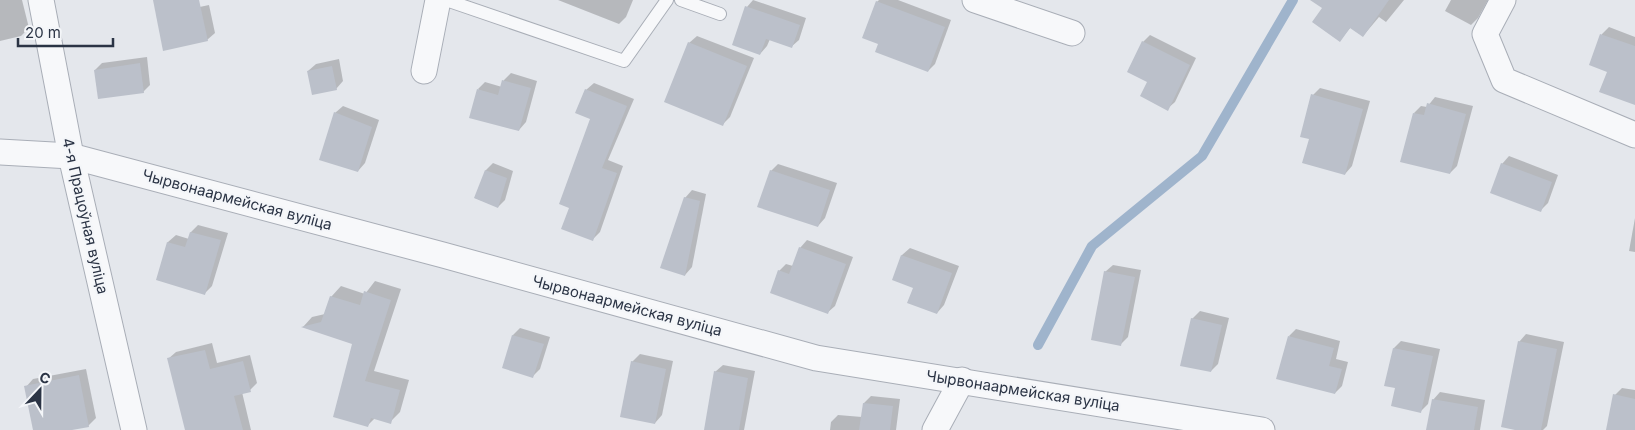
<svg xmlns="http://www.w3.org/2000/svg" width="1635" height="430" font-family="Inter,sans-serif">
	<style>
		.shadow { fill: #0003 }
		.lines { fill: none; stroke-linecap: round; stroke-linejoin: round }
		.stream { stroke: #9fb4cc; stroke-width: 10 }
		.building { fill: #bbc0ca }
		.lane-casing { stroke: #a9aeb7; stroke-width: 14 }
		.street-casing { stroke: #a9aeb7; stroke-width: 27 }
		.lane { stroke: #f7f8fa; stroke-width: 12 }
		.street { stroke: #f7f8fa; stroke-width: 25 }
		.labels { text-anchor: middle; stroke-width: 4.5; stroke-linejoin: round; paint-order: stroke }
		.street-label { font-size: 15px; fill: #2b3445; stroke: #f4f6f9 }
	</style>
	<rect width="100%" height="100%" fill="#e4e7ec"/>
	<g class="shadow">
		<path d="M0,0H22L29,28L21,36L0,41Z"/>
		<path d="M558,0H633L626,17L619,24Z"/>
		<path d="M753,0L806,18L799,40L791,47L770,39L767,46L760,54L747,7Z"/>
		<path d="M879,0H898L951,20L935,64L928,71L880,43L877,2Z"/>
		<path d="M1329,0H1404L1386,22L1379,17L1363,36L1351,27L1340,40Z"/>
		<path d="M1451,0H1488L1478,18L1471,25L1445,11Z"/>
		<path d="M209,5L215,33L207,40L166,14Z"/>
		<path d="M1609,27L1635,37V101L1608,71L1591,64L1602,34Z"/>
		<path d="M1150,35L1196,58L1175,102L1167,109L1148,82L1143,42Z"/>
		<path d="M697,36L754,58L730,117L723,124L689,43Z"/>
		<path d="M147,57L150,85L143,92L95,70L102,63Z"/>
		<path d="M339,59L343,81L336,89L308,71L316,64Z"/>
		<path d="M511,73L537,81L526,122L519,130L478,89L485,82L502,87L504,80Z"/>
		<path d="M594,83L634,99L608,160L623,166L600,232L593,239L571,207L592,118L586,90Z"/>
		<path d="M1320,88L1370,101L1352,166L1345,174L1310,138L1313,95Z"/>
		<path d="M1435,97L1473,106L1457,166L1450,173L1414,113L1421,106L1427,107Z"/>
		<path d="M343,106L379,120L365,163L358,171L335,113Z"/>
		<path d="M1509,156L1558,175L1548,203L1541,210L1502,164Z"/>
		<path d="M493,163L513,171L505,200L498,207L475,198L486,170Z"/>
		<path d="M778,164L837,183L825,218L818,226L771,171Z"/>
		<path d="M692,190L706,194L692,267L685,275V198Z"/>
		<path d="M1635,218V252L1629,251Z"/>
		<path d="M198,225L228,233L212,286L205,293L158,280L168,242L176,235L189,239L191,232Z"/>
		<path d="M807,240L853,257L835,306L827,313L779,271L786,264L793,266L800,248Z"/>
		<path d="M910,248L959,266L944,305L937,313L915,287L894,279L902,255Z"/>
		<path d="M1113,265L1141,270L1128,337L1121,344L1105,272Z"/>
		<path d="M375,281L401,289L374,371L409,380L400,412L390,422L375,418L368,425L354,343L303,327L312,317L325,314L331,297L341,286L365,294Z"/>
		<path d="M1200,311L1229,318L1218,364L1211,371L1192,319Z"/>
		<path d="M520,328L550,337L540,369L533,376L503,367L513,335Z"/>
		<path d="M1296,329L1340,341L1336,359L1348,362L1342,386L1335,393L1289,336Z"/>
		<path d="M1526,334L1564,342L1547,426L1543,430H1521L1519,342Z"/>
		<path d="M1401,341L1440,349L1428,404L1421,411L1397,388L1394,348Z"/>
		<path d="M212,343L217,363L250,355L257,383L250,390L242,392L251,430H186L168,359L176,352Z"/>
		<path d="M640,354L673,361L662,415L655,423L632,362Z"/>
		<path d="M723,365L755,371L744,430H705L715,372Z"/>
		<path d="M86,369L96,418L88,426L66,430H34L26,387L33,379Z"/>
		<path d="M1622,388L1635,390V430H1608L1615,395Z"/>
		<path d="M1440,392L1485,400L1480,430H1428L1433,400Z"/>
		<path d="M871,396L900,399L896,430H830L831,422L838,415L862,417L864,403Z"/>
	</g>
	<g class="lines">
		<path class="stream" d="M1038,345L1092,246L1202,156L1293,0"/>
	</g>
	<g class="building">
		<path d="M153,0H199L208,41L163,51Z"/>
		<path d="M1310,0H1389L1363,37L1350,28L1340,42L1312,22L1322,8Z"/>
		<path d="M876,1L945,27L928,72L875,52L878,44L862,38Z"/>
		<path d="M745,6L800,25L792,48L766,39L760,55L732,45Z"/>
		<path d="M1600,34L1635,46V105L1599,92L1607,72L1589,65Z"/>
		<path d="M1142,41L1190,65L1168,111L1140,96L1147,82L1127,72Z"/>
		<path d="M688,42L747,66L723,126L664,102Z"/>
		<path d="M140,63L144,93L98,99L94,70Z"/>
		<path d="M332,66L337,90L312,95L307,71Z"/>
		<path d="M502,80L531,88L519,131L469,118L477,89L498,95Z"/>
		<path d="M585,89L627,106L602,168L617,173L593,241L561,229L569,208L559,204L590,119L575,113Z"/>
		<path d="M1311,94L1363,109L1345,175L1302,163L1309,139L1300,137Z"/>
		<path d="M1427,103L1466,114L1450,174L1400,162L1413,113L1424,115Z"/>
		<path d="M334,112L372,127L358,172L319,160Z"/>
		<path d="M1501,163L1552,182L1541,212L1490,193Z"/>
		<path d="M485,170L507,178L498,208L474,198Z"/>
		<path d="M770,170L830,190L818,227L757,207Z"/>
		<path d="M684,197L700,201L685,276L660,268Z"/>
		<path d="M190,232L221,240L205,295L156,280L167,242L185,247Z"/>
		<path d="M799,247L846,264L828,314L770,293L778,270L789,274Z"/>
		<path d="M901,255L952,273L937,314L907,303L913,288L892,280Z"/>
		<path d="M1104,271L1135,277L1121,346L1091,340Z"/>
		<path d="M364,291L391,300L365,381L400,390L391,424L371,418L368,427L333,417L352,344L301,327L321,322L330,296L360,305Z"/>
		<path d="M1191,318L1222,325L1211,372L1180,366Z"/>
		<path d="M512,335L544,344L533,378L502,368Z"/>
		<path d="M1288,336L1334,348L1329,366L1342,369L1335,394L1276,379Z"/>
		<path d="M1518,341L1557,349L1541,430H1515L1501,427Z"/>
		<path d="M1393,348L1433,356L1421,413L1391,406L1395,388L1384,386Z"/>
		<path d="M205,350L210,369L243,361L251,392L234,396L243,430H185L167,358Z"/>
		<path d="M631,361L666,369L655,424L620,417Z"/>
		<path d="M714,371L748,378L739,430H704Z"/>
		<path d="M79,375L89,427L72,430H33L24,386Z"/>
		<path d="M1613,394L1635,399V430H1606Z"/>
		<path d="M1432,399L1478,407L1474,430H1426Z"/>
		<path d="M863,403L893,406L890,430H859Z"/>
	</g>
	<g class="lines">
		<g class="lane-casing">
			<g id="lane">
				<path d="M446,0L624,61L667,0"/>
				<path d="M681,0L720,14"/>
			</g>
		</g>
		<g class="street-casing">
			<g id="street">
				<path d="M41,0L71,156L134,430"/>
				<path d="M975,0L1072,33"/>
				<path d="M1503,0L1485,34L1504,80L1635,135"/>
				<path d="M424,71L438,0"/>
				<path d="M0,152L71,156L443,255L816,358L1262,430"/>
				<path d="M935,430L962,380"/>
			</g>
		</g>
		<use href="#lane" class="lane"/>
		<use href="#street" class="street"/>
	</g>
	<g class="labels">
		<g class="street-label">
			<text transform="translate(237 200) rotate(15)" y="5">Чырвонаармейская вуліца</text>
			<text transform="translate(85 216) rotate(77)" y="5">4-я Працоўная вуліца</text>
			<text transform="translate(627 306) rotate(15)" y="5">Чырвонаармейская вуліца</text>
			<text transform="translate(1023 391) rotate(9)" y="5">Чырвонаармейская вуліца</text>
		</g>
	</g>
	<g transform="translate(40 390) rotate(22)" stroke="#f4f6f9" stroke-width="4" paint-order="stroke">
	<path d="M0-4L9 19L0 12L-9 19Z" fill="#2b3445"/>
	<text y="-8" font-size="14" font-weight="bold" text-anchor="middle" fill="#2b3445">С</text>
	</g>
	<path d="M18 38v8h95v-8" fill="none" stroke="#2b3445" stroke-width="2.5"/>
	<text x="25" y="38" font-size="15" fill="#2b3445" stroke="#f4f6f9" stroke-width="4" paint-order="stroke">20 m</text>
</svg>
